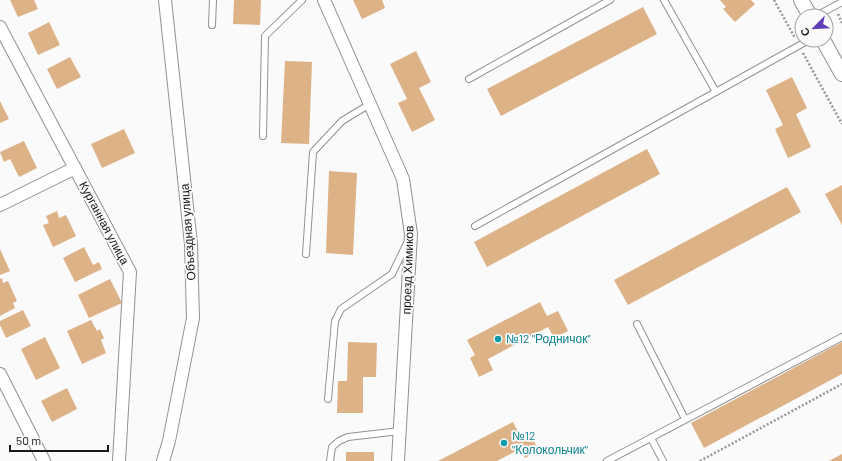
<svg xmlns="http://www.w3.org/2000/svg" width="842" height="461" font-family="Barlow,sans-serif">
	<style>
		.building { fill: #ddb286 }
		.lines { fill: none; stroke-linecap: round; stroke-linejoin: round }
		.service-casing { stroke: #919192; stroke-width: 8 }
		.minor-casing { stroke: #919192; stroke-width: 14 }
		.tertiary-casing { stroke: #919192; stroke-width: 16 }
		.path { stroke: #979798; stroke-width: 2.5; stroke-dasharray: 2 2; stroke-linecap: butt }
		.service { stroke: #fff; stroke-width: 6 }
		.minor { stroke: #fff; stroke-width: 12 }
		.tertiary { stroke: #fff; stroke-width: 14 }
		.culture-dot { fill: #0f9aa8; stroke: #fafafb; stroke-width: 1.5 }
		.labels { text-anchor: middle; stroke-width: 3.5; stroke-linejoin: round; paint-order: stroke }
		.street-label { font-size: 12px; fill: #181819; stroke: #fafafb }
		.culture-label { font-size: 12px; fill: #0d838f; stroke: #fafafb; text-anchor: start }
	</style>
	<rect width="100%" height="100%" fill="#fafafb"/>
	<g class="building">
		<path d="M10,0H34L38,9L18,17Z"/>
		<path d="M234,0H261L260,25L233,24Z"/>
		<path d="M353,0H382L385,8L362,19Z"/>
		<path d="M720,0H751L755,4L735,22L723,9L726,7Z"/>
		<path d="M643,7L657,34L501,116L487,89Z"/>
		<path d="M49,22L60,45L38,55L28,33Z"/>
		<path d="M416,51L431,82L419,88L435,120L412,132L398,103L407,99L390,64Z"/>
		<path d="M70,57L81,77L57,89L47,69Z"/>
		<path d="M285,61L312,62L309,144L281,143Z"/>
		<path d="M792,77L807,108L796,114L811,147L788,158L775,129L783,125L766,90Z"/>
		<path d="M0,101L9,119L0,123Z"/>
		<path d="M124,129L135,153L102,168L91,144Z"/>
		<path d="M24,141L37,168L19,177L10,159L4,162L0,152Z"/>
		<path d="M647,149L660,174L487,267L474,242Z"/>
		<path d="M329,171L357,173L353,255L326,253Z"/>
		<path d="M842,185V225L825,194Z"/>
		<path d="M787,187L801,212L628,305L614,280Z"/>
		<path d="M57,211L59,218L66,215L76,236L53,247L43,225L49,223L46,216Z"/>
		<path d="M84,247L93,265L99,262L102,269L75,282L63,258Z"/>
		<path d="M0,249L10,271L0,275Z"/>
		<path d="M2,278L3,283L8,281L17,301L13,303L15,308L0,316V279Z"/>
		<path d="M110,279L122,303L89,318L78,295Z"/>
		<path d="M540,302L547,316L558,311L568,331L554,338L548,327L488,359L493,370L479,377L470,358L475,355L467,340Z"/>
		<path d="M23,310L31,326L6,338L0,325V321Z"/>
		<path d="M91,320L97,331L100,329L104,338L101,340L106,353L82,364L67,331Z"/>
		<path d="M45,337L60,368L36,380L21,349Z"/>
		<path d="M348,342L377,343L376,377H363V413H337L338,381H347Z"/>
		<path d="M842,342V374L704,448L691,423Z"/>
		<path d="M67,388L77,409L52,422L41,401Z"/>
		<path d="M513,422L520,436L529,432L539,451L525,458L520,449L497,461H438Z"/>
		<rect x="346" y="452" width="28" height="9"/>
		<path d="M842,454V461H829Z"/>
	</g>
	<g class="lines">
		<g class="service-casing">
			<g id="service">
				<path d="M664,0L716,92"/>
				<path d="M816,16L842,2"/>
				<path d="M212,25L213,0"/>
				<path d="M469,79L610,0"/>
				<path d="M263,136L265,36L302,0"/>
				<path d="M475,226L809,40"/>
				<path d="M306,254L313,152L342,121L370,104"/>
				<path d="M637,324L685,419"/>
				<path d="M328,399L335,321L341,309L392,274L407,243"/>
				<path d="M651,438L663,461"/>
				<path d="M330,461L332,447L339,441L348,437L400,431"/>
				<path d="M607,461L842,337"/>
			</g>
		</g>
		<g class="minor-casing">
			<g id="minor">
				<path d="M324,0L403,179L411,234L398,461"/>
				<path d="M0,27L130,272L119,461"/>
				<path d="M0,205L75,168"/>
				<path d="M0,374L44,461"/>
				<path d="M163,461L169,441L193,318L191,244L165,0"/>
			</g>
		</g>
		<g class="tertiary-casing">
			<g id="tertiary">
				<path d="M801,0L810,16"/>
				<path d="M823,40L842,74"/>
			</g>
		</g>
		<g class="path">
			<path d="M774,0L795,38"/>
			<path d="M838,14L842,23"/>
			<path d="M803,53L842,124"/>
			<path d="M700,461L842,384"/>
		</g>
		<use href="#service" class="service"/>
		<use href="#minor" class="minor"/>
		<use href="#tertiary" class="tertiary"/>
	</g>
	<g class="culture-dot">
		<circle cx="498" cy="339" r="4"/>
		<circle cx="504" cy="443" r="4"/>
	</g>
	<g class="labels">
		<g class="street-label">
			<text transform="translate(104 223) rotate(62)" y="4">Курганная улица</text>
			<text transform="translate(188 232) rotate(-94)" y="4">Объездная улица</text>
			<text transform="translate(408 270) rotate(-88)" y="4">проезд Химиков</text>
		</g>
		<g class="culture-label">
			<text x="506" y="343">№12 "Родничок"</text>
			<text x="512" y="440">№12<tspan x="512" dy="14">"Колокольчик"</tspan></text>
		</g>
	</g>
	<g transform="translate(814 28) rotate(246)"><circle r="19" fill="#fafafb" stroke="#a0a0a1"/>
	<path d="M0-3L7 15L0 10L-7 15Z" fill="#623fb8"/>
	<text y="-6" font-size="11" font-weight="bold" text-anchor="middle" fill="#181819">С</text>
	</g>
	<path d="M10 445v6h98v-6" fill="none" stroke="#181819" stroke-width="2"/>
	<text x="16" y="445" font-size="12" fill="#181819" stroke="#fafafb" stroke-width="3" paint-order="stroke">50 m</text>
</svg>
